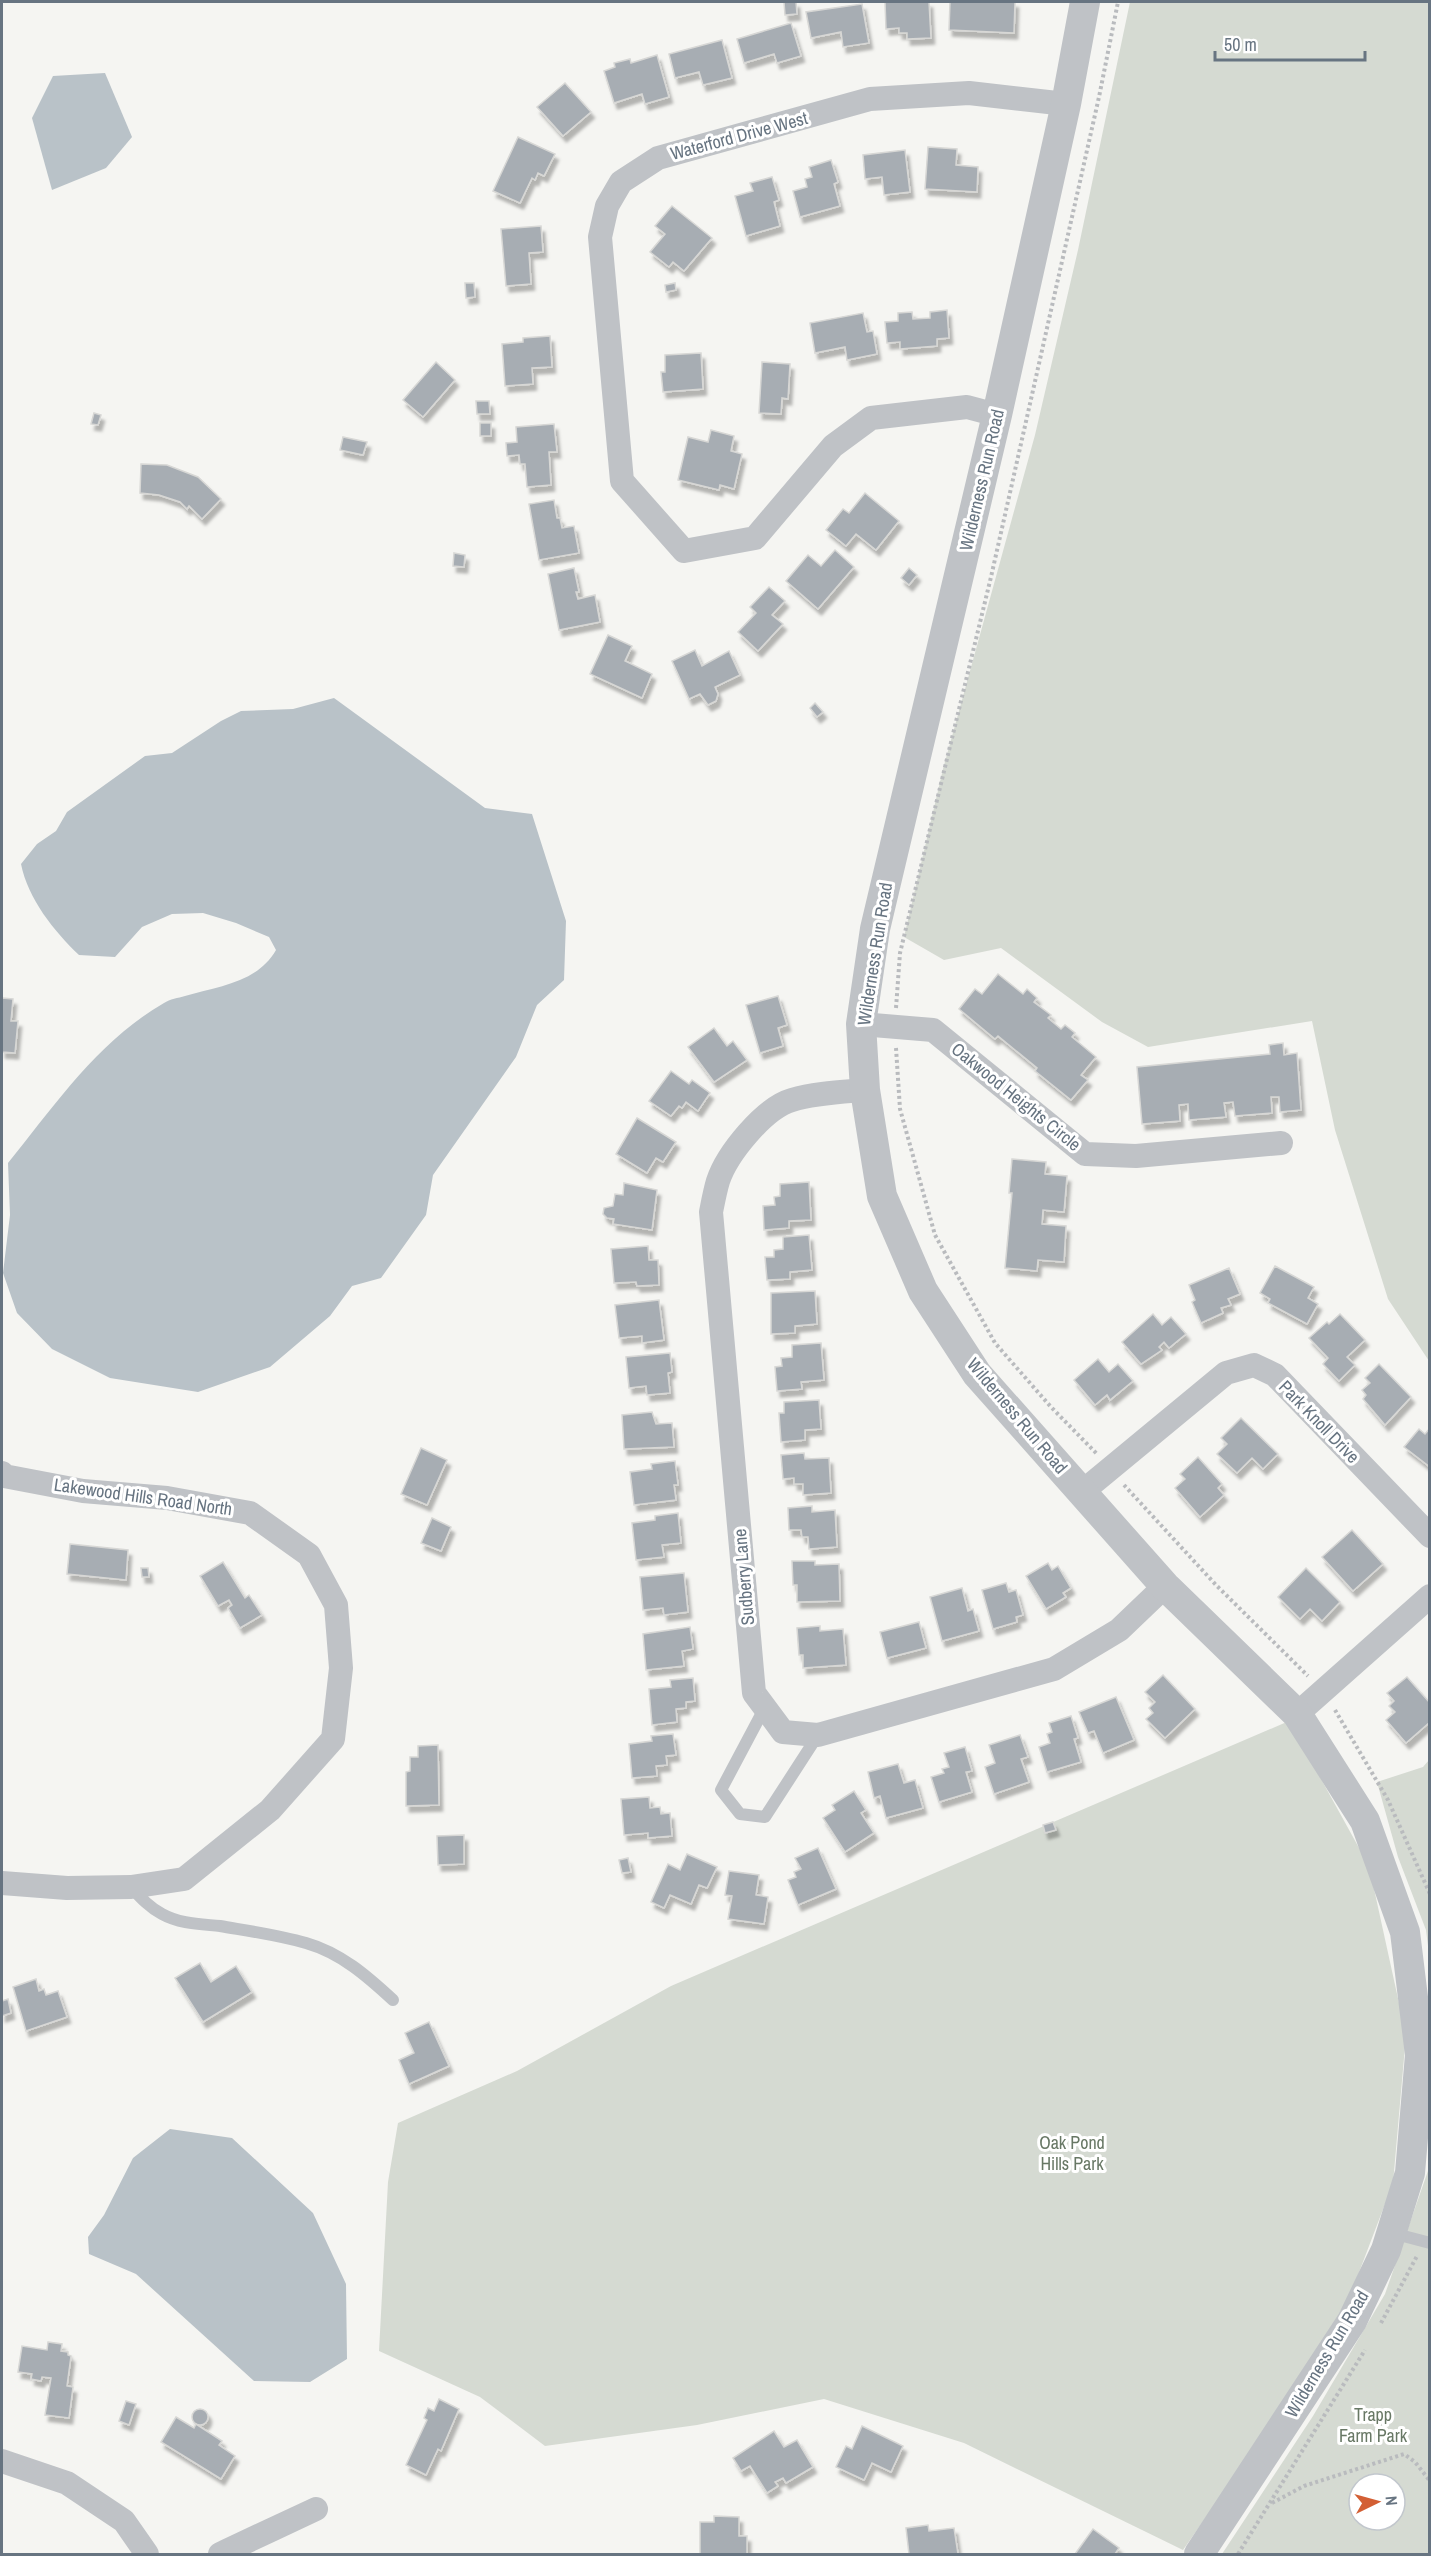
<svg xmlns="http://www.w3.org/2000/svg" width="1431" height="2556" font-family="'Archivo Narrow',sans-serif">
	<style>
		.green { fill: #d5dad2; fill-rule: evenodd }
		.water { fill: #b9c2c8 }
		.building { fill: #a7adb3; stroke: #d7d7d5; stroke-width: 1.5; filter: url(#shadow) }
		.lines { fill: none; stroke-linecap: round; stroke-linejoin: round }
		.path { stroke: #b9bbbe; stroke-width: 4; stroke-dasharray: 3 3; stroke-linecap: butt }
		.service { stroke: #bfc2c6; stroke-width: 12 }
		.minor { stroke: #bfc2c6; stroke-width: 24 }
		.tertiary { stroke: #bfc2c6; stroke-width: 30 }
		.labels { text-anchor: middle; stroke-width: 6; stroke-linejoin: round; paint-order: stroke }
		.street-label { font-size: 18px; fill: #677481; stroke: #fff }
		.park-label { font-size: 18px; fill: #687865; stroke: #fff }
	</style>
	<defs>
		<filter id="shadow"><feDropShadow dx="3.5" dy="6" stdDeviation="1.5" flood-color="#0004"/></filter>
	</defs>
	<rect width="100%" height="100%" fill="#f5f5f2"/>
	<g class="green">
		<path d="M1130,2H1429V1361L1388,1299L1335,1130L1312,1021L1148,1047L1102,1022L1001,948L944,960L904,937L943,769L1035,435L1078,250Z"/>
		<path d="M1289,1721L1369,1866L1406,2035L1393,2183L1337,2330L1183,2550L964,2443L824,2399L697,2425L545,2446L480,2397L379,2351L388,2182L398,2123L517,2071L671,1986Z"/>
		<path d="M1429,1760V1954L1426,1930L1398,1857L1377,1782L1423,1767Z"/>
		<path d="M1429,2168V2554H1222L1313,2416L1385,2294ZM1359,2484H1395V2520H1359Z"/>
	</g>
	<g class="water">
		<path d="M105,73L132,137L106,168L52,190L32,118L53,76Z"/>
		<path d="M334,698L485,808L532,814L566,921L564,980L537,1005L516,1057L433,1175L426,1215L381,1278L352,1286L330,1316L270,1367L198,1392L110,1378L52,1349L17,1313L3,1273L10,1215L8,1163C55,1105 98,1041 164,1003C170,999 178,998 185,996C219,986 257,983 276,950L269,937L236,923L203,913L172,914L142,927L115,957L79,955C54,931 28,899 21,864L37,844L56,831L67,812L145,756L172,753L221,721L241,711L293,709Z"/>
		<path d="M170,2129L232,2138L313,2213L346,2284L347,2359L310,2382L254,2381L136,2274L89,2254L88,2237L104,2215L133,2158Z"/>
	</g>
	<g class="building">
		<path d="M784,2H796L797,14L785,15Z"/>
		<path d="M885,2H929L931,38L907,39V33H899V28L886,29Z"/>
		<path d="M950,2H1015L1014,33L949,30Z"/>
		<path d="M862,4L869,43L843,47L841,32L811,38L806,12Z"/>
		<path d="M791,23L801,56L777,63L774,54L744,63L737,39Z"/>
		<path d="M722,40L732,78L703,85L699,72L675,78L669,54Z"/>
		<path d="M657,55L669,97L645,104L642,94L614,103L604,71L615,67L614,63L630,59L631,63Z"/>
		<path d="M565,83L591,112L563,136L537,107Z"/>
		<path d="M518,137L555,154L544,176L538,173L535,180L532,178L520,203L493,191Z"/>
		<path d="M928,147L957,149L956,165L978,167L977,192L925,189Z"/>
		<path d="M905,150L910,192L884,195L882,177L865,179L863,155Z"/>
		<path d="M831,160L838,182L834,184L840,206L800,217L793,191L807,187L805,179L812,177L809,167Z"/>
		<path d="M772,177L779,200L774,202L780,226L746,236L735,196L753,191L750,183Z"/>
		<path d="M672,206L712,238L684,271L673,262L669,267L650,252L665,234L655,226Z"/>
		<path d="M541,226L543,252L529,253L531,284L506,286L501,229Z"/>
		<path d="M465,283H474L475,297L466,298Z"/>
		<path d="M675,283L676,290L666,292L665,285Z"/>
		<path d="M947,310L949,338L937,339V346L900,349V342L887,343L885,322L898,321V313L912,312L913,319L930,318V312Z"/>
		<path d="M863,313L867,332L873,331L877,354L847,360L845,347L815,353L810,323Z"/>
		<path d="M550,336L552,367L532,368L533,384L505,386L502,344L523,342V338Z"/>
		<path d="M701,353L703,389L663,392L661,372H665V355Z"/>
		<path d="M436,362L455,380L423,417L403,400Z"/>
		<path d="M762,362L790,364L788,399L782,398L781,414L759,413Z"/>
		<path d="M476,401H489L490,414H477Z"/>
		<path d="M94,413L101,415L98,425L91,424Z"/>
		<rect x="480" y="423" width="11" height="13"/>
		<path d="M554,424L557,452H549L551,485L527,487L525,464H520L519,455L507,456L506,443L517,442L516,427Z"/>
		<path d="M711,430L734,436L731,451L742,454L734,489L720,485L719,490L678,480L688,437L708,442Z"/>
		<path d="M343,437L367,442L363,455L340,450Z"/>
		<path d="M141,464L167,465L198,477L221,499L202,519L189,506L187,509L180,502L159,495L140,493Z"/>
		<path d="M865,493L899,521L876,550L856,534L846,546L826,530L843,509L849,513Z"/>
		<path d="M554,500L557,518H560L562,528L574,526L579,553L539,560L529,504Z"/>
		<path d="M835,550L854,567L818,609L786,581L808,555L821,566Z"/>
		<path d="M454,553L465,555L464,567L453,566Z"/>
		<path d="M574,568L579,592H576L578,599L595,595L600,622L559,630L548,574Z"/>
		<path d="M909,568L917,575L909,585L901,578Z"/>
		<path d="M769,587L785,601L772,615L783,624L758,651L738,632L756,613L750,607Z"/>
		<path d="M608,635L632,646L625,661L652,674L642,698L590,674Z"/>
		<path d="M695,650L702,666L729,651L740,675L715,687L718,694L716,701L708,705L700,694L689,699L672,661Z"/>
		<path d="M815,703L823,712L817,717L810,708Z"/>
		<path d="M998,974L1023,994L1027,989L1037,998L1034,1002L1051,1015L1048,1018L1061,1029L1065,1025L1075,1033L1072,1037L1096,1057L1081,1075L1088,1080L1071,1100L1035,1071L1037,1068L998,1036L995,1039L959,1009L975,989L982,994Z"/>
		<path d="M778,996L787,1025L778,1028L783,1046L760,1053L746,1005Z"/>
		<path d="M2,998L13,999L11,1021H18L15,1053L2,1052Z"/>
		<path d="M714,1028L727,1046L733,1041L747,1060L714,1082L688,1047Z"/>
		<path d="M1283,1043L1284,1055L1297,1053L1301,1110L1280,1112L1279,1097H1271L1272,1113L1235,1116L1233,1102L1224,1103L1226,1117L1189,1120L1188,1104L1179,1105L1180,1121L1142,1124L1137,1067L1270,1054L1269,1045Z"/>
		<path d="M671,1071L689,1084L692,1080L710,1093L698,1111L686,1102L682,1108L679,1106L671,1116L649,1101Z"/>
		<path d="M637,1118L676,1142L663,1162L656,1158L647,1173L616,1154Z"/>
		<path d="M1012,1159L1046,1162L1045,1174L1067,1176L1064,1212L1043,1210L1042,1224L1066,1226L1064,1262L1038,1260L1037,1271L1005,1268L1012,1193H1009Z"/>
		<path d="M809,1182L811,1220L789,1221V1228L764,1230L763,1206L775,1205L774,1197L780,1196V1184Z"/>
		<path d="M624,1183L657,1190L652,1230L613,1224L614,1219L607,1218L603,1214L604,1208L613,1206L615,1194L623,1195Z"/>
		<path d="M809,1235L812,1270L790,1272V1279L767,1280L765,1257H774V1250L783,1249V1237Z"/>
		<path d="M648,1246L649,1260H658L659,1285L637,1286L636,1282L614,1283L611,1249Z"/>
		<path d="M1275,1266L1314,1287L1308,1298L1318,1304L1307,1324L1268,1303L1270,1299L1260,1293Z"/>
		<path d="M1229,1268L1240,1294L1228,1299L1231,1305L1221,1308L1223,1313L1201,1323L1192,1302L1195,1300L1189,1285Z"/>
		<path d="M815,1291L817,1324L795,1326V1333L771,1334V1293Z"/>
		<path d="M659,1300L664,1340L642,1343V1336L619,1338L615,1305Z"/>
		<path d="M1153,1314L1162,1325L1171,1317L1186,1334L1169,1348L1164,1342L1159,1347L1162,1350L1141,1364L1122,1342Z"/>
		<path d="M1340,1314L1365,1340L1347,1357L1355,1365L1339,1381L1323,1364L1328,1358L1309,1338L1327,1322L1329,1324Z"/>
		<path d="M821,1343L824,1380L801,1382L802,1389L777,1391L775,1367L782,1366L781,1358L792,1357V1345Z"/>
		<path d="M670,1353L672,1372L668,1373L670,1393L647,1395L646,1386L629,1388L626,1357Z"/>
		<path d="M1098,1359L1109,1372L1118,1364L1133,1381L1110,1400L1107,1395L1095,1405L1074,1380Z"/>
		<path d="M1379,1364L1411,1397L1385,1425L1363,1399L1366,1395L1362,1390L1370,1383L1365,1378Z"/>
		<path d="M819,1400L821,1429L805,1430V1440L781,1442L779,1413H784V1402Z"/>
		<path d="M652,1412L656,1424L672,1423L674,1447L624,1449L622,1415Z"/>
		<path d="M1241,1418L1278,1454L1263,1469L1252,1458L1237,1473L1217,1454L1227,1444L1221,1438Z"/>
		<path d="M1430,1428V1467L1404,1447L1419,1429L1425,1434Z"/>
		<path d="M421,1448L447,1460L427,1505L401,1494Z"/>
		<path d="M804,1453L805,1459L829,1458L831,1493L803,1495V1484H794V1478L783,1479L781,1455Z"/>
		<path d="M1198,1457L1222,1484L1218,1488L1224,1495L1200,1517L1175,1488L1185,1479L1180,1474Z"/>
		<path d="M675,1461L678,1485H674L676,1500L634,1505L630,1472L652,1469L651,1464Z"/>
		<path d="M812,1506V1512L835,1510L837,1547L809,1549L808,1537H802L801,1530H789L788,1508Z"/>
		<path d="M678,1513L681,1543L662,1545L664,1557L636,1560L632,1523L655,1520V1516Z"/>
		<path d="M432,1518L451,1527L441,1551L421,1543Z"/>
		<path d="M1352,1530L1383,1564L1353,1591L1322,1557Z"/>
		<path d="M70,1544L128,1550L126,1580L67,1574Z"/>
		<path d="M792,1561H815V1565L839,1564L840,1601L797,1602V1585H793Z"/>
		<path d="M223,1562L245,1598L249,1595L262,1615L240,1628L228,1608L232,1605L229,1600L218,1606L200,1576Z"/>
		<path d="M1048,1563L1052,1570L1058,1566L1071,1588L1063,1593L1066,1597L1046,1609L1026,1576Z"/>
		<path d="M141,1568H148L149,1577H142Z"/>
		<path d="M1306,1568L1340,1602L1322,1621L1310,1609L1300,1619L1278,1597Z"/>
		<path d="M684,1573L688,1612L664,1615L663,1608L643,1610L640,1577Z"/>
		<path d="M1006,1583L1009,1592L1016,1590L1023,1615L1016,1617L1017,1622L993,1629L982,1590Z"/>
		<path d="M962,1588L968,1611L973,1609L979,1631L942,1641L930,1597Z"/>
		<path d="M919,1622L926,1648L887,1658L880,1632Z"/>
		<path d="M820,1626V1631L843,1629L846,1665L803,1668V1655H799L797,1628Z"/>
		<path d="M690,1627L693,1649L682,1651L684,1666L646,1670L643,1634Z"/>
		<path d="M1163,1675L1195,1709L1165,1738L1146,1719L1153,1713L1149,1708L1155,1702L1145,1692Z"/>
		<path d="M1407,1677L1430,1703V1722L1406,1743L1386,1720L1395,1712L1389,1706L1394,1701L1387,1693Z"/>
		<path d="M693,1678L695,1701L686,1702V1708L676,1709L677,1722L652,1725L649,1689L671,1687L670,1680Z"/>
		<path d="M1116,1697L1134,1740L1103,1753L1094,1731L1088,1733L1079,1712Z"/>
		<path d="M1071,1716L1078,1738L1074,1739L1081,1762L1047,1772L1039,1747L1050,1743L1047,1734L1052,1732L1049,1723Z"/>
		<path d="M673,1734L676,1755L666,1756L667,1765L656,1766L657,1776L632,1778L629,1744L652,1741L651,1736Z"/>
		<path d="M1020,1735L1028,1757L1021,1759L1029,1782L994,1794L985,1767L995,1763L989,1745Z"/>
		<path d="M438,1745L439,1805L406,1806V1772L410,1771V1757H418V1746Z"/>
		<path d="M965,1747L972,1771L966,1772L972,1792L939,1802L931,1777L944,1773L942,1769L949,1767L944,1753Z"/>
		<path d="M898,1764L904,1783L915,1780L923,1808L886,1818L880,1796L874,1798L868,1772Z"/>
		<path d="M854,1791L866,1810L861,1813L874,1833L845,1852L823,1818L835,1810L832,1805Z"/>
		<path d="M649,1797L650,1808L660,1807L661,1814L670,1813L672,1836L648,1838V1833L624,1835L621,1799Z"/>
		<path d="M1053,1822L1056,1830L1045,1833L1043,1825Z"/>
		<path d="M464,1835V1864L438,1865L437,1836Z"/>
		<path d="M818,1848L836,1889L798,1905L788,1880L796,1877L794,1872L801,1869L795,1858Z"/>
		<path d="M687,1854L717,1867L707,1888L699,1885L691,1904L670,1895L664,1908L651,1902L668,1864L680,1870Z"/>
		<path d="M628,1858L631,1872L622,1873L619,1860Z"/>
		<path d="M729,1871L759,1875L756,1895L768,1897L764,1924L728,1919L732,1896L725,1895Z"/>
		<path d="M200,1963L211,1982L236,1966L252,1992L203,2022L175,1978Z"/>
		<path d="M36,1979L39,1991L44,1989L46,1995L58,1991L67,2017L26,2031L13,1987Z"/>
		<path d="M8,1999L11,2013L2,2016V2001Z"/>
		<path d="M429,2022L449,2066L409,2084L399,2060L414,2053L405,2033Z"/>
		<path d="M48,2342L62,2344L61,2351L68,2352V2355L71,2356L67,2386L73,2387L69,2418L45,2415L51,2378L42,2377L41,2381L31,2379L32,2374L18,2372L22,2346L47,2350Z"/>
		<path d="M439,2399L459,2409L441,2451L438,2449L426,2475L406,2465L427,2420L424,2418L428,2408L434,2411Z"/>
		<path d="M126,2401L136,2404L129,2425L119,2421Z"/>
		<circle cx="200" cy="2417" r="8"/>
		<path d="M176,2417L194,2428L196,2424L222,2441L219,2445L235,2456L221,2479L161,2442Z"/>
		<path d="M862,2426L903,2446L891,2472L872,2463L864,2480L836,2467L846,2446L852,2449Z"/>
		<path d="M774,2431L784,2447L797,2440L813,2467L786,2483L783,2478L775,2482L778,2486L767,2493L750,2466L741,2471L733,2458Z"/>
		<path d="M714,2516L739,2517V2536H747V2554H700V2522H714Z"/>
		<path d="M928,2525L929,2531L954,2528L958,2554H909L906,2528Z"/>
		<path d="M1093,2529L1119,2548L1115,2554H1075Z"/>
	</g>
	<g class="lines">
		<g class="path">
			<path d="M896,1008L900,953L991,577L1099,97L1118,2"/>
			<path d="M896,1048L900,1109L935,1235L995,1343L1051,1407L1097,1454"/>
			<path d="M1124,1485L1216,1585L1308,1676"/>
			<path d="M1335,1710L1388,1800L1430,1894"/>
			<path d="M1381,2323L1417,2256"/>
			<path d="M1272,2503L1304,2486L1404,2454L1415,2462L1430,2481"/>
			<path d="M1238,2554L1365,2350"/>
		</g>
		<g class="service">
			<path d="M765,1707L721,1790L740,1814L765,1817L818,1735"/>
			<path d="M131,1887C141,1898 149,1907 162,1914C180,1924 200,1924 220,1926C249,1931 278,1935 306,1943C341,1953 367,1976 393,2000"/>
			<path d="M1392,2233L1430,2243"/>
		</g>
		<g class="minor">
			<path d="M997,415L967,407L871,418L833,446L755,538L684,551L622,481L600,237L607,206L621,182L658,158L870,99L969,93L1066,104"/>
			<path d="M861,1024L933,1030L1085,1154L1136,1156L1281,1143"/>
			<path d="M865,1090C841,1092 815,1093 792,1100C764,1108 727,1154 718,1181C715,1191 713,1202 711,1212L754,1693L783,1732L818,1735L1054,1669L1119,1630L1165,1586"/>
			<path d="M2,1473L4,1476L83,1491L167,1498L250,1513L309,1555L336,1605L341,1668L333,1739L270,1810L184,1879L131,1887L67,1888L2,1883"/>
			<path d="M1082,1492L1226,1373L1254,1365L1275,1375L1430,1536"/>
			<path d="M1297,1714L1430,1596"/>
			<path d="M2,2461L67,2483L124,2521L147,2554"/>
			<path d="M220,2554L316,2509"/>
		</g>
		<path class="tertiary" d="M1085,2L1066,104L997,415L875,929L861,1024L865,1090L882,1196L923,1291L977,1374L1165,1586L1297,1714L1365,1821L1405,1932L1420,2055L1410,2173L1386,2250L1352,2321L1199,2554"/>
	</g>
	<g class="labels">
		<g class="street-label">
			<text transform="translate(739 136) rotate(-15)" y="6">Waterford Drive West</text>
			<text transform="translate(982 480) rotate(-77)" y="6">Wilderness Run Road</text>
			<text transform="translate(875 954) rotate(-81)" y="6">Wilderness Run Road</text>
			<text transform="translate(1016 1097) rotate(39)" y="6">Oakwood Heights Circle</text>
			<text transform="translate(1017 1416) rotate(50)" y="6">Wilderness Run Road</text>
			<text transform="translate(1319 1422) rotate(46)" y="6">Park Knoll Drive</text>
			<text transform="translate(143 1497) rotate(8)" y="6">Lakewood Hills Road North</text>
			<text transform="translate(744 1577) rotate(-95)" y="6">Sudberry Lane</text>
			<text transform="translate(1327 2354) rotate(-59)" y="6">Wilderness Run Road</text>
		</g>
		<g class="park-label">
			<text x="1072" y="2149">Oak Pond<tspan x="1072" dy="21">Hills Park</tspan></text>
			<text x="1373" y="2421">Trapp<tspan x="1373" dy="21">Farm Park</tspan></text>
		</g>
	</g>
	<rect width="1431" height="2556" fill="none" stroke="#677481" stroke-width="6"/>
	<g transform="translate(1377 2502) rotate(85)"><circle r="28" fill="#ffffff" stroke="#c2c7cd" stroke-width="1.5"/>
	<path d="M0-4.5L10 22L0 15L-10 22Z" fill="#d35f34"/>
	<text y="-9" font-size="16" font-weight="bold" text-anchor="middle" fill="#677481">N</text>
	</g>
	<path d="M1215 51v9h150v-9" fill="none" stroke="#677481" stroke-width="3"/>
	<text x="1224" y="51" font-size="18" fill="#677481" stroke="#ffffff" stroke-width="4.5" paint-order="stroke">50 m</text>
</svg>
